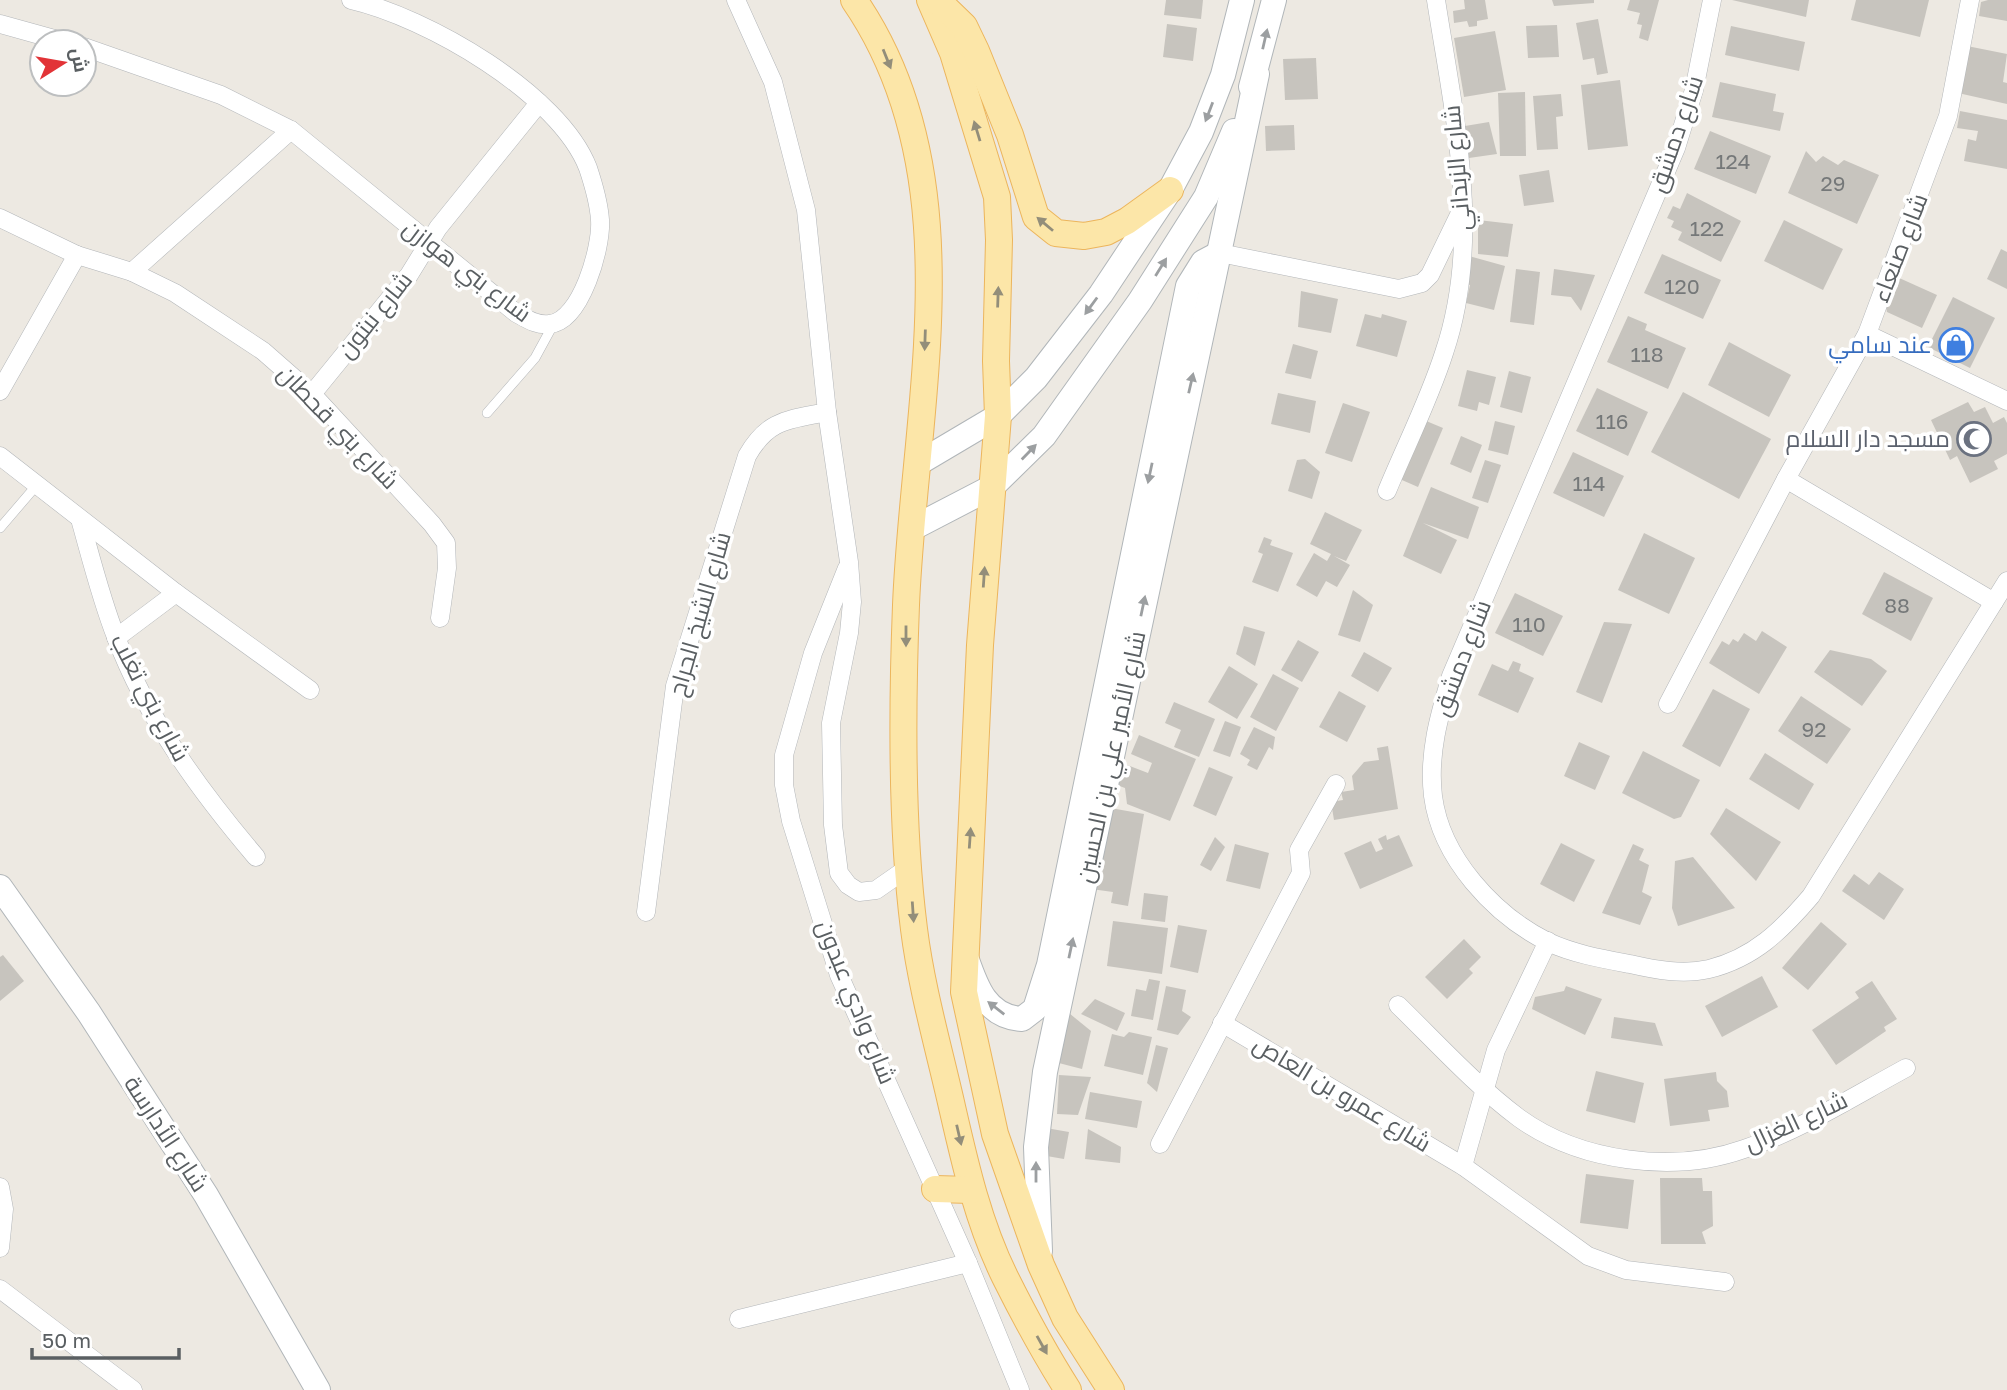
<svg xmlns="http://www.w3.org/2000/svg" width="2007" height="1390" font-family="'Golos Text',Cairo,sans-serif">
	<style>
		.building { fill: #c7c4be }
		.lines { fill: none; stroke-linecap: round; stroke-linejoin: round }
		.lane-casing { stroke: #b3b6b9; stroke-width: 10 }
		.street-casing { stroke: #b3b6b9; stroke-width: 19 }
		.secondary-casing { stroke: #b1b6b9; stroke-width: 26 }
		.primary-casing { stroke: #ecb55c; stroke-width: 28 }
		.lane { stroke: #fff; stroke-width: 9 }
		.street { stroke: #fff; stroke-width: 18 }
		.secondary { stroke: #fff; stroke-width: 24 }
		.primary { stroke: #fce6a8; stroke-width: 26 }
		.oneway { fill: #9c9fa1 }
		.oneway2 { fill: #938e7a }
		.labels { text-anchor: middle; stroke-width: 7; stroke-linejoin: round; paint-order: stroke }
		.number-label { font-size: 21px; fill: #757879 }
		.street-label { font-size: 24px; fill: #5a5f62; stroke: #fff }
		.shop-label { font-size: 24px; fill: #366cbe; stroke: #fff; text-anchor: end }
		.worship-label { font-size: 24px; fill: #5b616d; stroke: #fff; text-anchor: end }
	</style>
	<rect width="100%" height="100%" fill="#ede9e2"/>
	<g class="building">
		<path d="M1166,0H1203L1201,19L1164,15Z"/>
		<path d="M1464,0H1485L1488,19L1477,21V26L1469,27L1467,21L1454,23L1453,11L1465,9Z"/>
		<path d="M1552,0H1594V3L1554,6Z"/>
		<path d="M1630,0H1659L1648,41L1639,38L1642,25L1637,24L1640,13L1627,10Z"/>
		<path d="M1732,0H1809L1806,17Z"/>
		<path d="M1856,0H1929L1920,37L1851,20Z"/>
		<path d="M1988,0H2007V21L1979,16L1981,2Z"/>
		<path d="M1598,19L1608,73L1597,75L1594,58L1583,60L1576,23Z"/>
		<path d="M1167,24L1197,28L1193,61L1163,57Z"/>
		<path d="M1557,25L1559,57L1528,58L1526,26Z"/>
		<path d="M1731,26L1805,42L1799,71L1725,55Z"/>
		<path d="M1495,31L1506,90L1464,97L1454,38Z"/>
		<path d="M1967,46L2007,54L2003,82L2007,83V104L1958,93Z"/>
		<path d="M1316,58L1318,99L1285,100L1283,59Z"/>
		<path d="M1620,80L1628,146L1588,150L1581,85Z"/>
		<path d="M1720,82L1776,94L1773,111L1784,113L1780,131L1712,117Z"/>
		<path d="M1525,92L1526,156H1500L1498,93Z"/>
		<path d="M1561,94L1563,116L1556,117L1558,149L1537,150L1533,96Z"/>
		<path d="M1960,111L2007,120V169L1964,161L1968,139L1976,141L1978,131L1957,128Z"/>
		<path d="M1489,122L1497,154L1469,158L1465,126Z"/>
		<path d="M1294,125L1295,150L1266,151L1265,126Z"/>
		<path d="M1710,131L1771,156L1756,194L1694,169Z"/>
		<path d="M1806,151L1816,162L1823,156L1838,165L1844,160L1879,175L1857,224L1788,193Z"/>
		<path d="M1549,170L1554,202L1524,206L1519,175Z"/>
		<path d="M1687,193L1741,221L1721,262L1678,240L1682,232L1671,227L1674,221L1667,218L1673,206L1680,209Z"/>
		<path d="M1478,220L1513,224L1508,257L1478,254Z"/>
		<path d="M1784,220L1843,249L1823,290L1764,261Z"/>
		<path d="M2001,249L2007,252V289L1987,279Z"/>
		<path d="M1662,254L1721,280L1703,319L1644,293Z"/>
		<path d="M1469,256L1505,266L1494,310L1466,303L1470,285L1462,283Z"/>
		<path d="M1516,269L1540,272L1534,325L1510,322Z"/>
		<path d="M1554,269L1595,275L1581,311L1571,297L1551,295Z"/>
		<path d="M1897,277L1937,295L1922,328L1887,312L1885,303Z"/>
		<path d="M1301,291L1338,299L1331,333L1298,327Z"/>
		<path d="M1953,297L1995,318L1970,368L1928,347Z"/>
		<path d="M1365,314L1381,318L1382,314L1407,321L1397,357L1356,346Z"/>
		<path d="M1628,316L1647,324L1645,330L1686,348L1668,389L1607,362Z"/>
		<path d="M1729,342L1791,375L1769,417L1708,385Z"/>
		<path d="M1293,344L1318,351L1311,379L1285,373Z"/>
		<path d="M1467,370L1496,377L1489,405L1479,402L1477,411L1458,406Z"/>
		<path d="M1509,371L1531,377L1522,413L1500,407Z"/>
		<path d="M1597,388L1648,412L1628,456L1576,431Z"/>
		<path d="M1683,392L1771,439L1739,499L1651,452Z"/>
		<path d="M1278,393L1316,401L1310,433L1271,424Z"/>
		<path d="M1968,402L1974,412L1985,407L1993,423L2004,417L2007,423V454L1994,461L1998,469L1970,483L1957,456L1950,460L1931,420Z"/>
		<path d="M1343,403L1370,412L1352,462L1325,453Z"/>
		<path d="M1419,418L1443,428L1418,487L1395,477Z"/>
		<path d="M1495,421L1515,426L1508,455L1488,450Z"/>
		<path d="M1461,436L1482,445L1471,473L1450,464Z"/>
		<path d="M1573,452L1624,476L1604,517L1553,493Z"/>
		<path d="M1305,459L1320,472L1312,499L1288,491L1297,460Z"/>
		<path d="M1485,460L1501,465L1488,503L1472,498Z"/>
		<path d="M1431,487L1479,507L1468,539L1423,523L1457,540L1441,574L1403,556Z"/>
		<path d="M1325,512L1362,530L1346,561L1334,556L1350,565L1337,587L1326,581L1317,597L1296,585L1314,553L1327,561L1331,554L1310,544Z"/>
		<path d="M1644,533L1695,558L1669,614L1618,590Z"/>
		<path d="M1264,537L1272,540L1270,545L1293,553L1278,592L1252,582L1263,554L1258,552Z"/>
		<path d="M1884,572L1933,598L1911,641L1862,614Z"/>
		<path d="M1353,590L1373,605L1360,642L1338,635Z"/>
		<path d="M1515,593L1563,616L1543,656L1495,633Z"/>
		<path d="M1604,622L1632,624L1602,703L1576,692Z"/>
		<path d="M1244,626L1265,632L1255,666L1236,654Z"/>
		<path d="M1762,631L1787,647L1759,694L1709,663L1722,641L1729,645L1733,639L1738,642L1744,633L1756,641Z"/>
		<path d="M1298,640L1319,652L1302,682L1281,670Z"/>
		<path d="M1830,650L1871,659L1887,671L1862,706L1814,672Z"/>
		<path d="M1364,652L1392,668L1378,692L1351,676Z"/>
		<path d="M1513,661L1521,664L1519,671L1534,678L1518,713L1478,695L1492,664L1508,671Z"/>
		<path d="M1229,666L1258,684L1237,719L1208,702Z"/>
		<path d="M1273,674L1299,688L1276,731L1250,717Z"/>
		<path d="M1713,689L1750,709L1720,767L1682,746Z"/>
		<path d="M1339,691L1366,706L1347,742L1319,727Z"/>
		<path d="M1801,696L1851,729L1827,764L1778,731Z"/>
		<path d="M1174,702L1215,719L1199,757L1174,747L1181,730L1165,723Z"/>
		<path d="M1225,721L1241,727L1230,757L1213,751Z"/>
		<path d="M1254,727L1275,737L1273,750L1269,747L1257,770L1247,765L1250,760L1240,754Z"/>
		<path d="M1139,735L1196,759L1170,821L1127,804L1125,788L1114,784L1122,763L1148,773L1152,763L1131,754Z"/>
		<path d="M1579,742L1610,756L1595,790L1564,776Z"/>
		<path d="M1388,746L1398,809L1334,820L1331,802L1343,800L1341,792L1354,790L1352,776L1364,762L1379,760L1377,748Z"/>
		<path d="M1643,751L1700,780L1681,817L1674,819L1622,793Z"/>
		<path d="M1765,753L1814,784L1799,810L1749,779Z"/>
		<path d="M1209,767L1233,777L1216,816L1193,806Z"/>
		<path d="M1105,807L1144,814L1128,906L1111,903L1113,892L1091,889Z"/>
		<path d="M1726,808L1781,842L1756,881L1710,834Z"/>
		<path d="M1386,835L1387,840L1399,835L1413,866L1360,889L1344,853L1371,841L1376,852L1383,849L1378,839Z"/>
		<path d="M1215,837L1225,847L1211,871L1200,865Z"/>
		<path d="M1561,843L1595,860L1574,902L1540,884Z"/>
		<path d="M1235,844L1269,853L1260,889L1226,881Z"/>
		<path d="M1633,844L1644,849L1639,860L1649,865L1642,892L1652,897L1640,925L1602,913Z"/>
		<path d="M1693,857L1735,908L1678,926L1672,908L1675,861Z"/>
		<path d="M1879,872L1904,889L1884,920L1842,891L1854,874L1869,885Z"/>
		<path d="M1144,893L1168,896L1165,922L1141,919Z"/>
		<path d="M1113,921L1168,928L1162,974L1107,966Z"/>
		<path d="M1821,922L1847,944L1808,990L1782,968Z"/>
		<path d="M1178,925L1207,930L1198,973L1170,967Z"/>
		<path d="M1464,939L1481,957L1469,969L1473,973L1447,999L1425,977Z"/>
		<path d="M3,955L24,981L0,1001V957Z"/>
		<path d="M1762,976L1778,1007L1722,1037L1705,1006Z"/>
		<path d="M1149,979L1160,981L1153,1020L1131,1016L1136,989L1146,991Z"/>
		<path d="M1872,981L1897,1019L1884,1027L1886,1031L1836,1065L1812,1030L1859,998L1855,992Z"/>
		<path d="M1166,986L1186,990L1182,1011L1191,1017L1178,1035L1157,1030Z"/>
		<path d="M1566,986L1602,999L1585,1035L1532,1009L1535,997L1564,991Z"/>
		<path d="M1095,999L1125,1013L1117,1031L1081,1014Z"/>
		<path d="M1064,1009L1091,1031L1082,1069L1051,1061Z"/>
		<path d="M1614,1017L1655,1023L1663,1046L1611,1038Z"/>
		<path d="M1129,1032L1152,1037L1143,1075L1104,1066L1112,1034L1124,1037Z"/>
		<path d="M1156,1045L1168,1048L1157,1092L1147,1083Z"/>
		<path d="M1596,1071L1644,1083L1635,1123L1586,1111Z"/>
		<path d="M1716,1072L1717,1081L1727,1091L1729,1107L1708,1110L1710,1121L1670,1126L1664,1079Z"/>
		<path d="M1059,1075L1091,1077L1078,1115L1057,1114Z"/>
		<path d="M1090,1092L1142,1101L1137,1128L1085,1119Z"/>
		<path d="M1046,1128L1069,1132L1064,1159L1041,1155Z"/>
		<path d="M1088,1129L1121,1147L1120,1163L1085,1159Z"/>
		<path d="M1586,1174L1634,1180L1628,1229L1580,1223Z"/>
		<path d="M1660,1178H1702L1703,1191H1712L1713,1226L1702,1232L1706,1244H1661Z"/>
	</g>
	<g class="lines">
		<g class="lane-casing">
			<g id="lane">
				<path d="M487,413L535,358L553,325"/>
				<path d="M0,528L36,486"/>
			</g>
		</g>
		<g class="street-casing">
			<g id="street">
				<path d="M736,0L773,82L806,210L827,412L849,562L852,602L849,633L831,723L833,825L839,873L848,885L859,892L876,890L909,867"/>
				<path d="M1712,0L1694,90L1676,148L1451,676C1439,716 1428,754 1433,796C1441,858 1494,915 1548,942C1574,954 1603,959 1630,964C1656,970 1683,975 1709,969C1754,958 1782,930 1811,896L2007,581"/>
				<path d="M0,24L65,42"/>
				<path d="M84,47L221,95L291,130L516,313C527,319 537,326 550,324C581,321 602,247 600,220C599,205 593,183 588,168C559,93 426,17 351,0"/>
				<path d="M0,218L77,255L132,272L175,293L263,351L312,394L432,524L446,543L447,568L440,618"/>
				<path d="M1220,253L1399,289L1422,283L1430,275L1462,209"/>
				<path d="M132,272L291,130"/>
				<path d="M1867,334L2007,401"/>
				<path d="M0,391L77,255"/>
				<path d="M312,394L409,275L438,228L539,103"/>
				<path d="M0,456L176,593L310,690"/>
				<path d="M1786,479L1994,602"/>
				<path d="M1387,491C1406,445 1429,400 1444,353C1483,238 1454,116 1436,0"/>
				<path d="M80,519C91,558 101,599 116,637C147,719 200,791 256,857"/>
				<path d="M847,568L813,653L784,755V785L791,821L839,975L968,1263L1020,1390"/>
				<path d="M116,638L176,593"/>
				<path d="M1668,704L1786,479L1867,334L1948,116L1970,0"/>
				<path d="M646,912L675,686L747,456C768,419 788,420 827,412"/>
				<path d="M1398,1005C1437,1043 1475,1085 1519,1118C1580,1162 1674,1174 1744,1149C1801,1130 1854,1096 1906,1068"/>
				<path d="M1222,1023L1463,1166L1588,1256L1626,1270L1725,1282"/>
				<path d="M1160,1144L1301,873L1299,850L1336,784"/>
				<path d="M1463,1166L1496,1050L1548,941"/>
				<path d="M0,1187L4,1209L0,1248"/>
				<path d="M0,1289L133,1390"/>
				<path d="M739,1319L968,1263"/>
			</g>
		</g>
		<g class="secondary-casing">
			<g id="secondary">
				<path d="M1251,87L1274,0"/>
				<path d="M917,464L998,416L1036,378L1101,294L1170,190L1201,132L1223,75L1242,0"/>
				<path d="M911,529L992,487L1044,436L1140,301L1206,197L1234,131"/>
				<path d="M0,887L89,1013L206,1195L318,1390"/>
				<path d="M966,957C976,986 986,1017 1022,1019L1035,1009L1049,965L1188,286L1203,262L1220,253"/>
				<path d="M1040,1251L1036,1147L1045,1072L1257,74"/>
			</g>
		</g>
		<g class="primary-casing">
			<g id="primary">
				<path d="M854,0C976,177 914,406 906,605C902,707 901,827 914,929C921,985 937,1042 950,1098C964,1159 977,1220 1005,1277C1024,1315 1045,1354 1068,1390"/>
				<path d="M930,0L953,53L997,197L999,240L996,361L998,416L980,645L964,992L995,1134L1041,1265L1065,1318L1111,1390"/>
				<path d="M937,0L964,26L976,51L1010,135L1036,217L1056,233L1084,236L1106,232L1127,221L1170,190"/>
				<path d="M935,1189L971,1190"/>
			</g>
		</g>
		<use href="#lane" class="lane"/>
		<use href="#street" class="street"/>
		<use href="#secondary" class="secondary"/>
		<use href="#primary" class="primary"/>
	</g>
	<defs><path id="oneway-solid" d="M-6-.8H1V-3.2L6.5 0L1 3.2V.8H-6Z" transform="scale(1.75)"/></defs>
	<g class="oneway">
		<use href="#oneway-solid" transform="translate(1265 39) rotate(-77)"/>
		<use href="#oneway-solid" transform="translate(1209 112) rotate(111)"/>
		<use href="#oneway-solid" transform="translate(1161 267) rotate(-58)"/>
		<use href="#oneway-solid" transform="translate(1091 306) rotate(126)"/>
		<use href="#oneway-solid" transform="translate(1191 383) rotate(-77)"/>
		<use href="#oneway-solid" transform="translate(1029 452) rotate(-46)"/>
		<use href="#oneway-solid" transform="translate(1150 473) rotate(102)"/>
		<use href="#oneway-solid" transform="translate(1143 606) rotate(-78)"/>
		<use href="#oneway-solid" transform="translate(1071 948) rotate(-78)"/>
		<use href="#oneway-solid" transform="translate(996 1008) rotate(-142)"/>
		<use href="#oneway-solid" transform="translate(1036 1172) rotate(-90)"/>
	</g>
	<g class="oneway2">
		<use href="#oneway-solid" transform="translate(887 59) rotate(68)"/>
		<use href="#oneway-solid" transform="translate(977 131) rotate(-107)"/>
		<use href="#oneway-solid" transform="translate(1045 224) rotate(-140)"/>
		<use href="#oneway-solid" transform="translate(998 297) rotate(-88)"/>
		<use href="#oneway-solid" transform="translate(925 340) rotate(92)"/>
		<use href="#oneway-solid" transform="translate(984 577) rotate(-86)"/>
		<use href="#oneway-solid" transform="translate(906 636) rotate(90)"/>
		<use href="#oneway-solid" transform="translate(970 838) rotate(-86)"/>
		<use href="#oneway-solid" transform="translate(913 912) rotate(86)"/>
		<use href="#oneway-solid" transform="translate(959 1135) rotate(77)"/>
		<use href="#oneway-solid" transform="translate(1042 1345) rotate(61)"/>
	</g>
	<defs>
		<g id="shop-ring" transform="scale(1.75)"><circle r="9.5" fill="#fff" stroke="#3f7fe0" stroke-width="1.5"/><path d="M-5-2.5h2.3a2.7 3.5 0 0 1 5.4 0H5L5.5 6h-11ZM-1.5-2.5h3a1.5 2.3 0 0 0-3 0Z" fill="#3f7fe0"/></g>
		<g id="mosque-ring" transform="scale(1.75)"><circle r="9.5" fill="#fff" stroke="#6b7280" stroke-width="1.5"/><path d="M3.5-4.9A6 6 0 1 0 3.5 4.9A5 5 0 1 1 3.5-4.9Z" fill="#6b7280"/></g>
	</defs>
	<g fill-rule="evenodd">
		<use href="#shop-ring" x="1956" y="345"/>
		<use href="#mosque-ring" x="1974" y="439"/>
	</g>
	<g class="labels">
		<g class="number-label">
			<text x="1733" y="169">124</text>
			<text x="1833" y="191">29</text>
			<text x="1707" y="236">122</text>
			<text x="1682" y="294">120</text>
			<text x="1647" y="362">118</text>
			<text x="1612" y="429">116</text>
			<text x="1589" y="491">114</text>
			<text x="1897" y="613">88</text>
			<text x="1529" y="632">110</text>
			<text x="1814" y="737">92</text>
		</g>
		<g class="street-label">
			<text transform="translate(1676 134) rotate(-71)" y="8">شارع دمشق</text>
			<text transform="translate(1457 168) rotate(-95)" y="8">شارع الزبداني</text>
			<text transform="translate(1900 248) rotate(-69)" y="8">شارع صنعاء</text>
			<text transform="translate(467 271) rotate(37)" y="8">شارع بني هوازن</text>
			<text transform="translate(375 315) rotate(-51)" y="8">شارع نبتون</text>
			<text transform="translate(338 427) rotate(46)" y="8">شارع بني قحطان</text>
			<text transform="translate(700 614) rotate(-74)" y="8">شارع الشيخ الجراح</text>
			<text transform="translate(1462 658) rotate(-69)" y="8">شارع دمشق</text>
			<text transform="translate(150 698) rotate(62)" y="8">شارع بني تغلب</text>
			<text transform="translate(1111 757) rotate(-78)" y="8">شارع الأمير علي بن الحسين</text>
			<text transform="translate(856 1002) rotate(68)" y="8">شارع وادي عبدون</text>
			<text transform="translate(1342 1094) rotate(31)" y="8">شارع عمرو بن العاص</text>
			<text transform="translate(1796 1122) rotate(-25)" y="8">شارع الغزال</text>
			<text transform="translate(166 1134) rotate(57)" y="8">شارع الأدارسة</text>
		</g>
		<g class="shop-label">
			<text x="1932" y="353">عند سامي</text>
		</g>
		<g class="worship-label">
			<text x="1950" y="447">مسجد دار السلام</text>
		</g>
	</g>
	<g transform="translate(63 63) rotate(79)"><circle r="33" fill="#ffffff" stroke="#bdbfc0" stroke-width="2"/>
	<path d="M0-5L12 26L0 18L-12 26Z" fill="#e23337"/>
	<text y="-10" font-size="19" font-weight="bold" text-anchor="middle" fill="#5a5f62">ش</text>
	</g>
	<path d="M32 1348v10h147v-10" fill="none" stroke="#5a5f62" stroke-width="3.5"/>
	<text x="42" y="1348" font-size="21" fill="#5a5f62" stroke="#ffffff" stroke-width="5" paint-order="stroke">50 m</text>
</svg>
